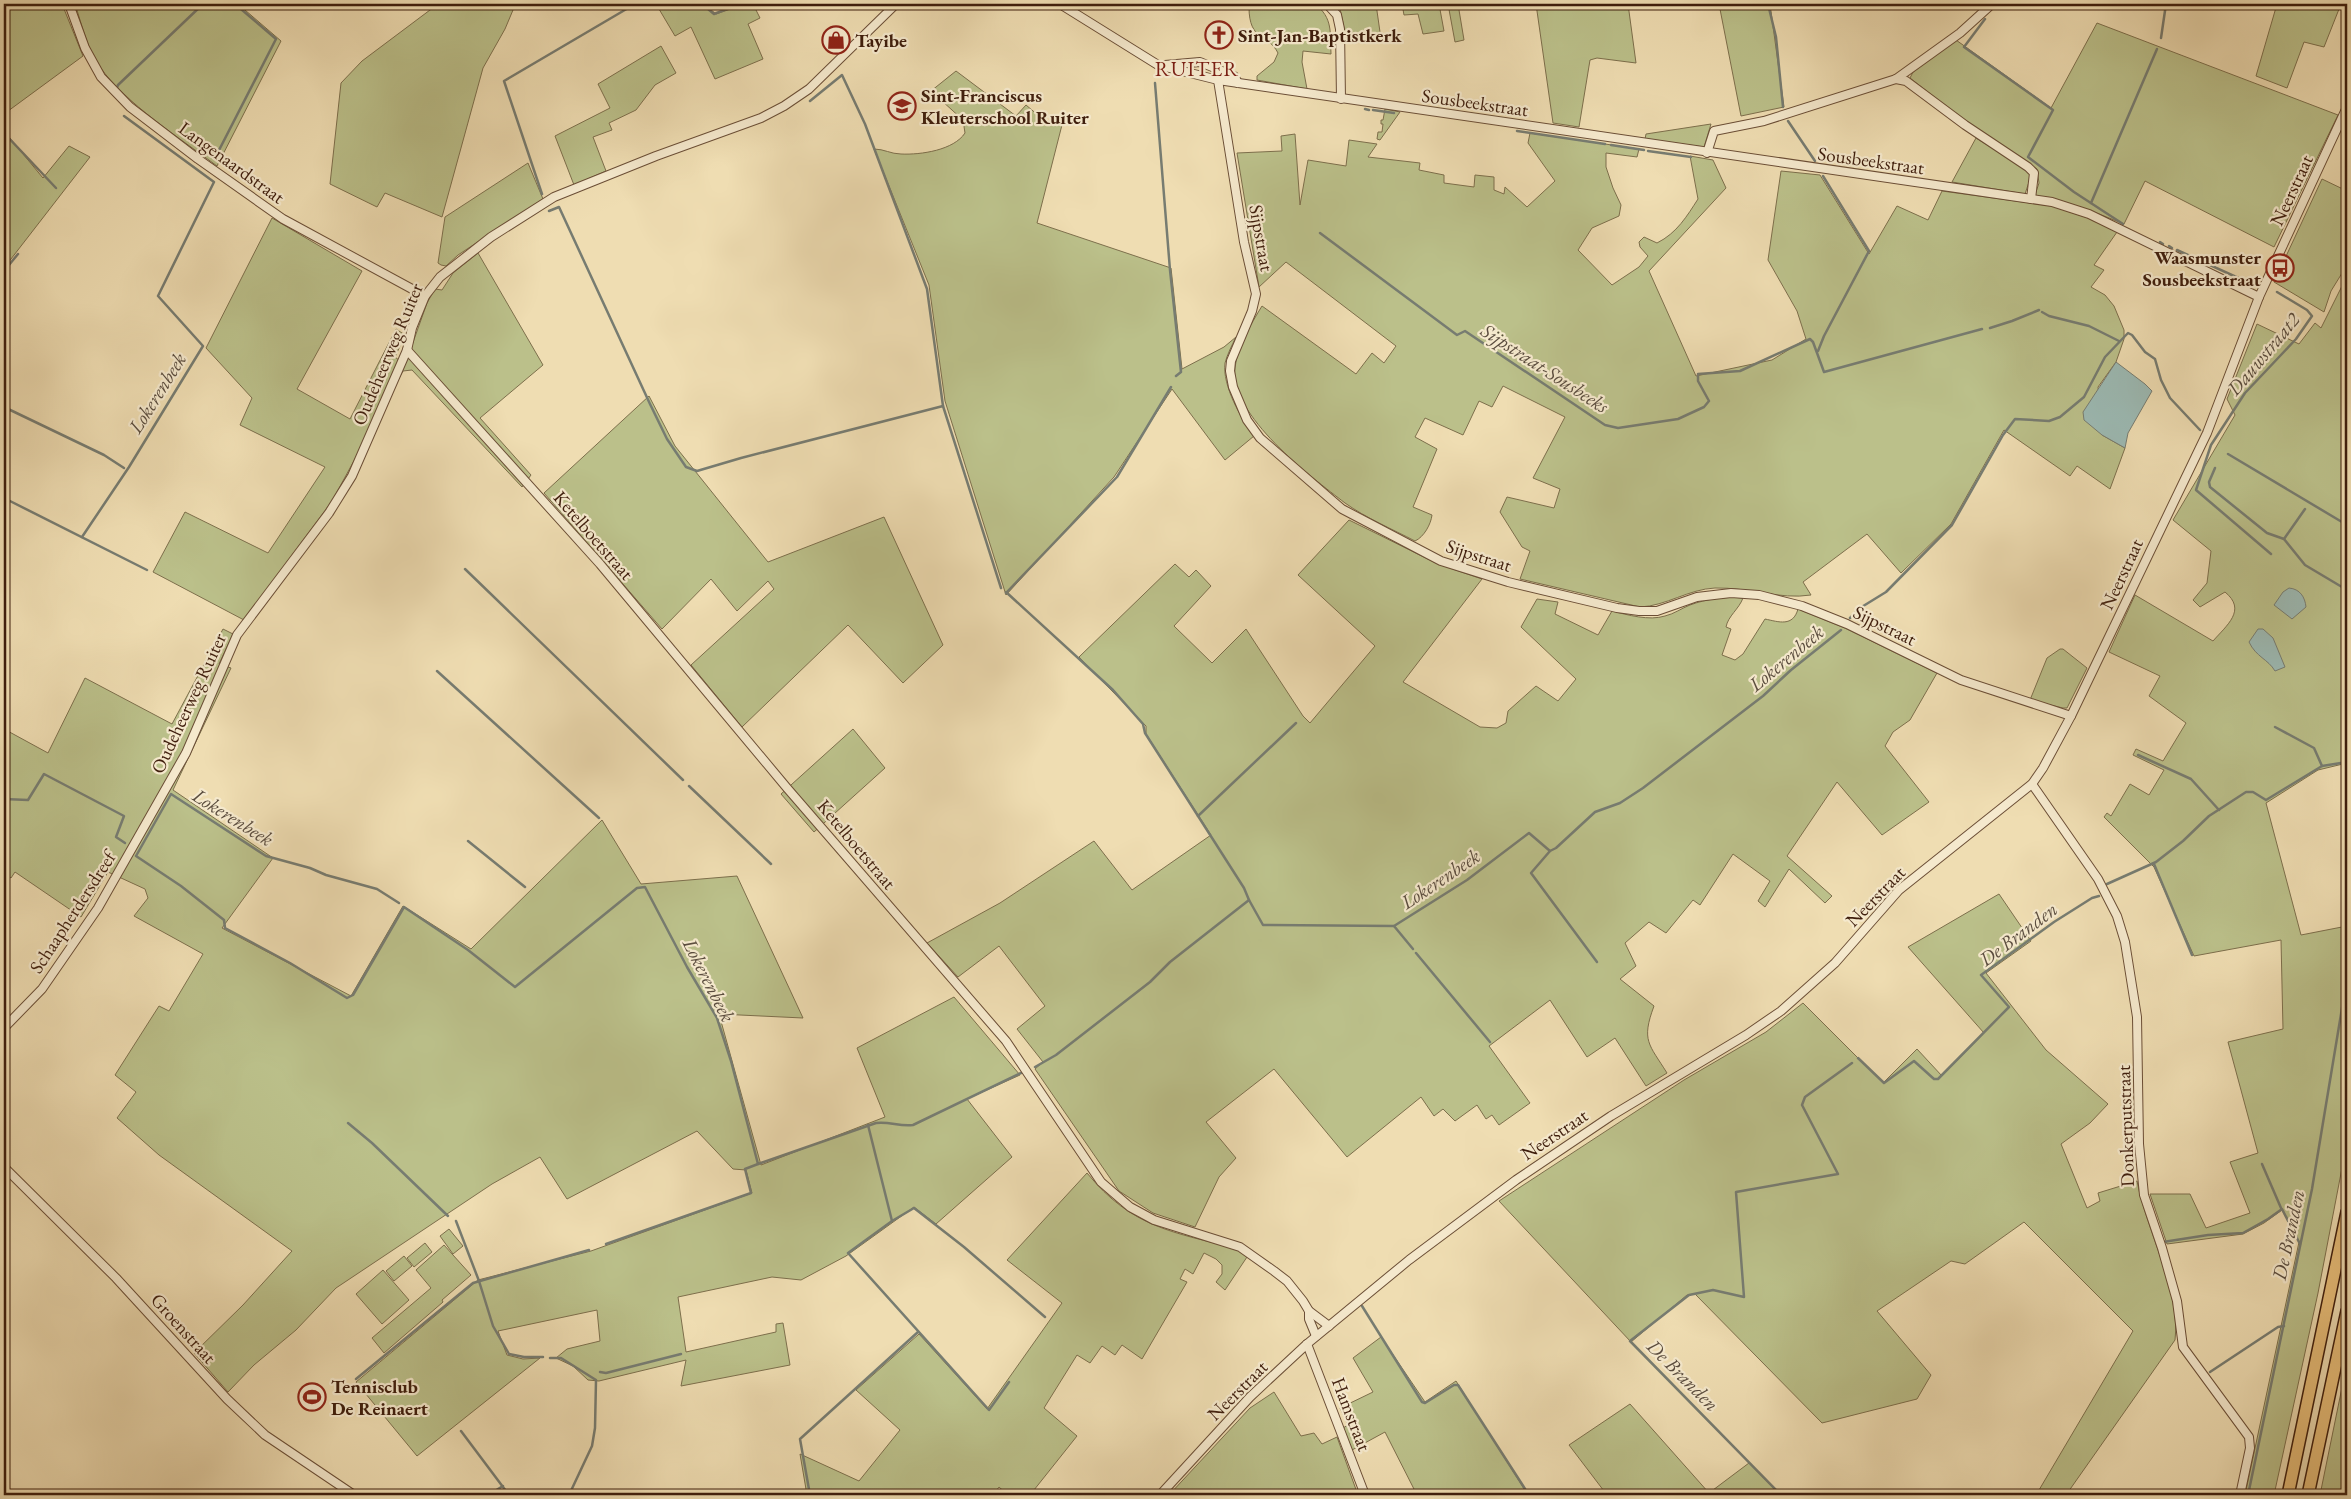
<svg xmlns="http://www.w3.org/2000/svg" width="2351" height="1499" font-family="'EB Garamond',serif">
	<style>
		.green { fill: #bbc08a; stroke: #7d6f4c }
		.water { fill: #9cbab4; stroke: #777c71 }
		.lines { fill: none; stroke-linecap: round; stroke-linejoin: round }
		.stream { stroke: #777c71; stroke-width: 2.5 }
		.minor-casing { stroke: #6b4e36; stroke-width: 10 }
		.highway-casing { stroke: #3f1e0d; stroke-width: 14 }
		.minor { stroke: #f5e9cd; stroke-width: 8 }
		.highway { stroke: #e8be79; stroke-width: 11 }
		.labels { text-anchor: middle; stroke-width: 4.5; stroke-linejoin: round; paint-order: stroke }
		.poi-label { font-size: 19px; font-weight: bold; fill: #3f1e0d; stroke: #f5e9cd; text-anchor: start }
		.street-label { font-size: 19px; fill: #3f1e0d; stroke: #f5e9cd }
		.water-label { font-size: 20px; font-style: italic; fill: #5b4d3f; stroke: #f5e9cd }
		.quarter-label { font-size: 21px; letter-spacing: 1px; fill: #7a1f14; stroke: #f5e9cd }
	</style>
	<rect width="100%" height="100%" fill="#efddb2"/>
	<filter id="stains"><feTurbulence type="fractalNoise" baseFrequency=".004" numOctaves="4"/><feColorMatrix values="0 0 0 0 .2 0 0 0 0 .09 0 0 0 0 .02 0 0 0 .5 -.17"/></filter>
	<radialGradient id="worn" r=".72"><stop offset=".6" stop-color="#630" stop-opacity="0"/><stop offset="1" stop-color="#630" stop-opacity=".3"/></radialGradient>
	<g class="green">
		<path d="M4,4H62L83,56L4,114Z"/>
		<path d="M75,4H238L281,41L217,166C181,139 125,103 100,67C87,49 82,25 75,4Z"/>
		<path d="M438,4H512L513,10L505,29L483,68L442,217L385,193L377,207L330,184L341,83L362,61Z"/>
		<path d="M656,4H704L716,14L745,4H753L760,18L748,24L763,59L715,79L691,27L675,36Z"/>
		<path d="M1243,4H1315C1333,18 1330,32 1331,54L1303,51L1302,62L1307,89L1257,80V76L1274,62L1278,53C1268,33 1249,42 1249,7Z"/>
		<path d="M1339,4H1376L1381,39L1346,37Z"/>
		<path d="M1402,4H1439L1444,31L1423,34L1418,14L1404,15Z"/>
		<path d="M1448,4H1458L1464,40L1455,42Z"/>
		<path d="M1536,4H1628L1636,63L1597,58L1590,60L1579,127L1553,123Z"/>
		<path d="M1719,4H1770L1784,107L1741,116Z"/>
		<path d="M2277,4H2341L2324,47L2304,42L2287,88L2256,76Z"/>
		<path d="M2097,23L2338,115L2274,247L2145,181L2124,224L2099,214L2035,195L2039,183L2037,169L1961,118L1910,78L1913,72L1956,40L2051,108Z"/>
		<path d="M661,46L676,73L655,85L636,110L609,123L612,130L593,137L606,171L574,185L555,136L610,108L598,84Z"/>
		<path d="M956,71L1016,116L1026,105L1039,116L1042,125L1064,117L1037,223L1171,268L1182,369L1224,347L1236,337C1232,345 1227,355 1225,363C1222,385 1241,419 1254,436L1225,460L1172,389L1114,477L1006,595L945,401L929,285L874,149C884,149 891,154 901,154C921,155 954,150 965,133L963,120L931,91Z"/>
		<path d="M1385,109L1400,112L1380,140L1377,139L1378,132H1382L1383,124H1381V120H1383Z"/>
		<path d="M1711,124L1704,147L1645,139L1646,134Z"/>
		<path d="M4,131L43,178L69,146L90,157L4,268Z"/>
		<path d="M1530,133L1639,149L1637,157L1606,153V167L1613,188L1621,205L1619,216L1592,228L1578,250L1612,285L1639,267L1648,256L1640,247L1639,242L1644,237L1657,243C1677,233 1687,216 1698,199L1690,156L1713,160L1726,188L1649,271L1696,376L1772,360L1806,339L1797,311L1768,260L1781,171L1820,175L1869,254L1897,206L1928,220L1942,191L2052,206L2088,218L2117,232L2094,265L2104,270L2091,287L2105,295L2114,306L2124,330V339L2116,362L2098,387L2102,435L2125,448L2110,489L2077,466L2070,476L2004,430L1951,524L1901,573L1867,534L1803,582L1811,595C1780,600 1747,587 1715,588C1689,589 1666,606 1640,607L1520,579L1530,551L1522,547L1500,512L1507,497L1554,508L1560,489L1533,478L1565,417L1503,386L1492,407L1479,401L1463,435L1425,418L1415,437L1437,449L1413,507L1432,515C1431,524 1424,537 1415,541C1392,529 1366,518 1345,503C1311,477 1229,415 1235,368C1237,347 1251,324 1262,306L1356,374L1372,353L1384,363L1396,346L1286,262L1259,287L1237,153L1282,151L1281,136L1295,134L1300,205L1308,160L1346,166L1349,140L1377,144L1368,157L1420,163L1419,170L1444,175V183L1474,187L1475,175L1494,177V190L1504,194L1505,187L1527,207L1555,181L1528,143Z"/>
		<path d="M1976,138L2028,170L2031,176L2025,194L1952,182Z"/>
		<path d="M528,163L543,199L458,255L446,266L441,265L438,263L445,217Z"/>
		<path d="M2322,179L2347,191V265L2331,291L2324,312L2274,282Z"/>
		<path d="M272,218L362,271L297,389L350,419L396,329L405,335L395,357L405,365L427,303L435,289L442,290L453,273L478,253L543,365L480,418L531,475L522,487L412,370L403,371L332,501L244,620L153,572L185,512L268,553L325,467L240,425L252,398L206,348Z"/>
		<path d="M2347,276V763L2318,770L2266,803L2301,935L2347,926V1142L2318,1293L2274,1495H2245L2299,1242L2282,1210L2264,1223L2243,1234L2167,1244L2150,1194H2190L2206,1228L2250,1213L2230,1162L2258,1153L2228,1042L2283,1029L2281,940L2194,956L2154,867L2104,817L2107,813L2111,816L2130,784L2149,795L2164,770L2133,755L2136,749L2163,761L2186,723L2149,696L2160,676L2109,652L2135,595L2213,641C2227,625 2247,610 2225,592L2200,607L2193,600L2207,583L2211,551L2173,520L2235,415L2227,399L2257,324L2299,344L2315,323L2321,328Z"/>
		<path d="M649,396L675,446L768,562L884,517L943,645L903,683L848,625L742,727L691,665L774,589L768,581L737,611L711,579L662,629L544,493Z"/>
		<path d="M1349,520L1438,564L1482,579L1403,682L1480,727L1497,728L1506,723L1508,711L1536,686L1558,701L1576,679L1521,627L1537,599L1558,602L1555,614L1598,635L1612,611C1628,615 1649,621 1665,616C1674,614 1682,608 1690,605C1706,599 1727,596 1743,598C1739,609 1728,616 1726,627L1731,629L1722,655L1735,660L1743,654L1765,619C1779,622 1793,627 1798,609L1845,628L1937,673L1910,720L1893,732L1885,746L1929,802L1882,835L1837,782L1787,856L1832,896L1825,903L1789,869L1765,907L1758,901L1770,881L1733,854L1700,905L1693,900L1666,933L1649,922L1625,943L1636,966L1620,979L1654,1006C1641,1041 1649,1044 1667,1073L1646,1086L1615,1038L1587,1057L1550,1000L1489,1046L1530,1103L1499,1125L1492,1115L1486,1119L1477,1105L1455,1121L1443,1109L1434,1116L1421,1097L1347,1157L1274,1069L1206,1122L1236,1158L1219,1177L1195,1227L1153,1213L1119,1191L1035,1069L1043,1062L1017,1029L1045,1006L999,946L958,977L927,943L1000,903L1094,841L1132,890L1211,835L1146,734V726L1079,657L1175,564L1189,577L1196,570L1211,586L1174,626L1212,663L1246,629L1303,716L1310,723L1375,646L1298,575Z"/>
		<path d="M223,629L233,634L219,664L231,668L173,790L273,858L222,928L351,996L403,906L471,949L602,820L641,884L737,876L803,1018L719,1014L761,1165L885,1117L857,1048L954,997L1020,1075L967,1099L1012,1157L936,1224L914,1207L846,1256L801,1280L772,1277L678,1297L686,1352L776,1332V1324L783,1323L790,1365L681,1386L686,1360L599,1381L588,1380L573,1366L556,1358L567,1349L600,1341L597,1310L498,1331L507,1355L523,1359L540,1358L417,1456L356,1382L478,1280L591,1251L752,1193L746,1170L733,1169L697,1131L567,1199L540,1157L492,1184L336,1288L296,1330L254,1365L228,1392L194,1353L243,1305L292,1251L159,1155L117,1118L136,1092L115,1075L159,1006L169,1011L203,954L134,916L148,898L145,889L108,872L81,917L15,872L11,878L4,873V729L48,753L85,678L172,724Z"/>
		<path d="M2060,649H2063L2087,668L2067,708H2063L2030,700L2047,658Z"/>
		<path d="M853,729L885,768L814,832L781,794Z"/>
		<path d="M1999,894L2031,941L1986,973L2046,1050L2108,1104L2090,1123L2061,1144L2087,1208L2100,1201L2098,1193L2137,1181C2146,1229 2181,1293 2175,1340L2066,1495H2034L2039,1490L2133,1331L2024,1222L1965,1264L1951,1261L1877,1311L1931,1375L1917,1399L1822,1423L1695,1294L1687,1295L1631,1342L1499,1201L1684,1080L1766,1032L1803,1003L1883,1083L1917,1049L1942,1076L1984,1033L1908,947Z"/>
		<path d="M1087,1173C1132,1228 1173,1232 1238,1249L1247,1257L1225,1290L1216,1282L1222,1274V1265L1216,1259L1204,1253L1193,1274L1185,1269L1180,1279L1187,1282L1142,1359L1122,1345L1115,1355L1102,1346L1090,1363L1077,1355L1044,1408L1077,1436L1030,1495H1008L999,1487L993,1495H807L800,1454L859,1481L900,1430L856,1390L919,1334L987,1409L1062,1303L1007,1260Z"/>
		<path d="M449,1229L463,1246L453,1254L440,1236Z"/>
		<path d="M425,1243L432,1252L414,1267L407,1258Z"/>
		<path d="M444,1245L471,1275L442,1300L443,1302L384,1353L372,1338L431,1288L416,1270Z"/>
		<path d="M404,1256L412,1266L394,1281L386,1271Z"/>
		<path d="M383,1270L409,1300L382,1324L356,1294Z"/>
		<path d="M1381,1337L1425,1402L1456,1381L1528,1495H1417L1385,1432L1352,1450L1343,1428L1348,1425L1340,1408L1373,1392L1353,1358Z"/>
		<path d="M2347,1363V1476L2343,1495H2320Z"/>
		<path d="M1274,1392L1301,1436L1314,1433L1322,1444L1337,1437L1358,1495H1169L1250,1408Z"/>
		<path d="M1630,1404L1709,1493L1749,1463L1780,1495H1607L1569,1445Z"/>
	</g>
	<g class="water">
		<path d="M2116,362L2145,384L2152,391L2128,433L2125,448L2102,435L2084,420L2083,412Z"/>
		<path d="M2289,588C2300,589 2305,597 2306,607L2292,619L2274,605L2283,592Z"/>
		<path d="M2258,629H2263L2273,638L2285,667L2275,671C2268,659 2256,657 2249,642Z"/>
	</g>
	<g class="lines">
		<g class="stream">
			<path d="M702,4L714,14L740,4"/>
			<path d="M1768,4L1776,37L1783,107"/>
			<path d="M1974,4L1976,7"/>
			<path d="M1985,19L1964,47L2053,110L2028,157L2074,192L2123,224"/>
			<path d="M2161,38L2166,4"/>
			<path d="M1155,83L1170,270L1181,372L1176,376"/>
			<path d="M116,90L118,85L203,4"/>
			<path d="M810,101L842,75L865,124L927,289L943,406"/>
			<path d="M1365,109L1369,110"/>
			<path d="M1373,110L1394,113"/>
			<path d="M1788,121L1815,161"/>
			<path d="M1517,131L1605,144"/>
			<path d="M4,133L56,188"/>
			<path d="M1611,145L1644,150"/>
			<path d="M1648,151L1691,157"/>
			<path d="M216,156L276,39L235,4"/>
			<path d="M542,194L504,81L635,4"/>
			<path d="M2091,203L2157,49"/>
			<path d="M549,211L559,207L650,404L667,439L686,467L697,471L741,458L943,406L1001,588"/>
			<path d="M1320,233L1457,335L1465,331L1605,425L1618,428L1678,419L1704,407L1709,401L1698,381V374L1740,371L1810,339L1813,342L1824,372L1982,329"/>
			<path d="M2160,242L2163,244"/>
			<path d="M2169,246L2172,248"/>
			<path d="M2177,250L2245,281L2258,280"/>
			<path d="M4,271L18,254"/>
			<path d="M2042,312L2049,316L2089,326L2119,341"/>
			<path d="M1990,328L2012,321L2039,310"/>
			<path d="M1818,351L1824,336L1869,251L1823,176"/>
			<path d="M4,407L104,455L124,468"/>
			<path d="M2228,454L2347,525"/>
			<path d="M2215,468L2209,482L2210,487L2267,533L2284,539"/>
			<path d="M4,498L147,570"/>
			<path d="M2305,509L2284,539L2305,565L2347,590"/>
			<path d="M82,537L129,467L203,346L158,296L214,182L124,116"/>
			<path d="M2271,554L2196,490L2211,445L2245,393L2296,339L2312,316L2307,310L2277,292"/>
			<path d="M465,569L683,780"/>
			<path d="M1006,592L1113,690L1143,724L1145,733L1244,888L1249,900"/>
			<path d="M1006,593L1117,477L1171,387"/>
			<path d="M1850,618L1860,608L1886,592L1952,525L2003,435L2015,419L2049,421L2060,417L2084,397L2105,357L2128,333L2132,335L2145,352L2155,359L2161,380L2170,398L2200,430"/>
			<path d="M437,671L599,818"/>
			<path d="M2275,727L2314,748L2322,766"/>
			<path d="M2138,755L2191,779L2219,810"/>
			<path d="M689,786L771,864"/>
			<path d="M4,799L28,800L44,774L124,816L116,837L125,843"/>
			<path d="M1198,816L1296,723"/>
			<path d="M468,841L525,887"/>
			<path d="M1550,851L1531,873L1597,962"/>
			<path d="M2154,864L2192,955"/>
			<path d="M2107,884L2156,862L2183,841L2209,816L2246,792H2253L2266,800L2322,766L2347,762"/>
			<path d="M399,903L377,889L326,875L310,868L266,856L171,794L136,856L181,886L224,920L225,928L290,963L347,998L353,995L404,907L468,950L515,987L637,888L645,887L687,967L717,1018L731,1061L758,1164L876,1123C889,1121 900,1127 913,1125L1023,1072"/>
			<path d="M1394,926L1413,949"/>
			<path d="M1416,953L1490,1042"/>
			<path d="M1858,1058L1884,1083L1914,1061L1934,1079H1938L2009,1007L1981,975L2054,922L2092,898L2099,896"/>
			<path d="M1035,1067L1056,1055L1150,982L1170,962L1249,900L1263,925L1394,926L1467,880L1529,833L1550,851L1556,848L1595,812L1620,803L1643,788L1763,696L1791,670L1841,630"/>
			<path d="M348,1123L372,1143L448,1216"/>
			<path d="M868,1125L892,1221L848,1253L989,1410L1009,1382"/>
			<path d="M2262,1164L2281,1208"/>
			<path d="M456,1221L479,1281L493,1326L509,1354L524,1357H543"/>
			<path d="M892,1221L914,1208L964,1247L1045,1317"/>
			<path d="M2163,1242L2208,1235L2243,1233L2268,1219L2282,1209L2300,1244"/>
			<path d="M606,1244L751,1193L745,1169L758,1164"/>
			<path d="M1362,1306L1422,1402L1425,1403L1454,1385H1458L1529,1495"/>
			<path d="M550,1358H561L596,1380L595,1428L592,1446L569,1495"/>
			<path d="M600,1372L606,1373L681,1354"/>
			<path d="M2210,1372L2278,1327L2284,1326"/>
			<path d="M356,1379L473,1283L589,1250"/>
			<path d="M461,1431L509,1495"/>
			<path d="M488,1495L503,1486"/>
			<path d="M810,1495L800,1439L918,1332"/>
			<path d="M1781,1495L1630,1341L1689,1295L1713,1290L1744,1297L1736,1192L1838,1174L1802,1105L1805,1097L1852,1063"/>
			<path d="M2067,1495L2070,1492V1495"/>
			<path d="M2248,1495L2312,1189L2347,978"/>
		</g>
		<g class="minor-casing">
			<g id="minor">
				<path d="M69,4L85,48L101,77L130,107L198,159L283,219L425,296"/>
				<path d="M1060,4L1158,65L1218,80L2052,202L2089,214L2259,297"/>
				<path d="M1327,4L1337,15L1340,29L1341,99"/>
				<path d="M1165,65L1200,62L1234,76L1238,83"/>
				<path d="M1896,79L1906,81L1965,125L2028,167L2034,173L2031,199"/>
				<path d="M1218,80L1244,242L1256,294L1252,311L1231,361L1230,371L1233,387L1247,420L1260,438L1342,509L1441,561L1508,582L1617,608L1639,611H1657L1697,597L1731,593L1759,595L1802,606L1847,624L1961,680L2071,716"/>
				<path d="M1707,153L1714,131L1764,121L1896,79L1960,33L1992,4"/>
				<path d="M407,350L600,564L787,788L1006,1041L1101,1182L1130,1207L1154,1220L1240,1247L1274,1271L1287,1281L1303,1301L1309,1311V1319L1316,1336"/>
				<path d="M2032,784L2098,879L2117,916L2125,942L2137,1017L2139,1144L2144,1195L2162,1248L2177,1301L2183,1347L2249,1437L2250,1448L2240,1495"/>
				<path d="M4,1028L42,989L98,908L186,753L237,635L329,513L352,476L407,350L412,328L425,296L440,277L491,237L554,197L656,156L761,118L784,106L809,89L896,4"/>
				<path d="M4,1167L116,1278L227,1399L265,1435L354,1495"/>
				<path d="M1309,1311L1329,1326"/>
				<path d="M1307,1344L1365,1495"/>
				<path d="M4,1493L7,1495"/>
				<path d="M1160,1495L1250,1397L1307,1344L1409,1260L1516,1180L1611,1116L1746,1035L1781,1011L1835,963L1899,890L2032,784L2043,768L2071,716L2207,433L2259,297L2347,107"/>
			</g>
		</g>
		<g class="highway-casing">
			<g id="highway">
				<path d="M2288,1495L2347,1212"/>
				<path d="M2308,1495L2347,1311"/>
			</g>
		</g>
		<use href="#minor" class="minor"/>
		<use href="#highway" class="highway"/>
	</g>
	<defs>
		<g id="church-ring" transform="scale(1.4375)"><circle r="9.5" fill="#f5e9cd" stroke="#8f2418" stroke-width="1.5"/><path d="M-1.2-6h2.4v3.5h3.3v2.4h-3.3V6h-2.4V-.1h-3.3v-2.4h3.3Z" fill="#8f2418"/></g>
		<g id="shop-ring" transform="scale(1.4375)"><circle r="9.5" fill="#f5e9cd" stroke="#8f2418" stroke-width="1.5"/><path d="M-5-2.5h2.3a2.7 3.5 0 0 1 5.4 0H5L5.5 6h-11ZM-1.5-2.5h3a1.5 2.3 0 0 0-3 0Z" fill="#8f2418"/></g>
		<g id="school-ring" transform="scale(1.4375)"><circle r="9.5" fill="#f5e9cd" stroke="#8f2418" stroke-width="1.5"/><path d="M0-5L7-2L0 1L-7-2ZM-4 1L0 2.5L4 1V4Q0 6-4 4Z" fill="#8f2418"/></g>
		<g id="bus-ring" transform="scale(1.4375)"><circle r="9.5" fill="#f5e9cd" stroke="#8f2418" stroke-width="1.5"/><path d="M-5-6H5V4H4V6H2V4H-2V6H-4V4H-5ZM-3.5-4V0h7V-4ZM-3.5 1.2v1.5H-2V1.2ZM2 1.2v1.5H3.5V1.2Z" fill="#8f2418"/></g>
		<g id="stadium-ring" transform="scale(1.4375)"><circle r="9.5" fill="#f5e9cd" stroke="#8f2418" stroke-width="1.5"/><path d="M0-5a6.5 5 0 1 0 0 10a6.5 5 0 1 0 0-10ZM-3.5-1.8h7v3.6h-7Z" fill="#8f2418"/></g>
	</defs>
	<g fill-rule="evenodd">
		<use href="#church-ring" x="1219" y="35"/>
		<use href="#shop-ring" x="836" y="40"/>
		<use href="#school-ring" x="902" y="106"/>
		<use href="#bus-ring" x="2280" y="268"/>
		<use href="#stadium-ring" x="312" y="1397"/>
	</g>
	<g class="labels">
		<g class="poi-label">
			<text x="1238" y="42">Sint-Jan-Baptistkerk</text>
			<text x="855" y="47">Tayibe</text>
			<text x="921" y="102">Sint-Franciscus<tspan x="921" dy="22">Kleuterschool Ruiter</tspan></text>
			<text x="2261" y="264" text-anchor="end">Waasmunster<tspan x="2261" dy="22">Sousbeekstraat</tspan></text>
			<text x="331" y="1393">Tennisclub<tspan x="331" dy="22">De Reinaert</tspan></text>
		</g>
		<g class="street-label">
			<text transform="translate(1475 102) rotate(8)" y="7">Sousbeekstraat</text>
			<text transform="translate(1871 160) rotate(8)" y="7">Sousbeekstraat</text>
			<text transform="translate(232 162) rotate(36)" y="7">Langenaardstraat</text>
			<text transform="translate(2291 190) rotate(-65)" y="7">Neerstraat</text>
			<text transform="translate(1262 238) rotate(80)" y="7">Sijpstraat</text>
			<text transform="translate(387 354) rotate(-67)" y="7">Oudeheerweg Ruiter</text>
			<text transform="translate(594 535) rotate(49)" y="7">Ketelboetstraat</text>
			<text transform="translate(1479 555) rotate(18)" y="7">Sijpstraat</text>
			<text transform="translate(2121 574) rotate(-65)" y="7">Neerstraat</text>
			<text transform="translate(1885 625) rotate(26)" y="7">Sijpstraat</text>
			<text transform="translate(188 703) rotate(-65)" y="7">Oudeheerweg Ruiter</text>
			<text transform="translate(857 844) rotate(50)" y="7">Ketelboetstraat</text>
			<text transform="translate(1875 896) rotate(-46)" y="7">Neerstraat</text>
			<text transform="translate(72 912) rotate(-57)" y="7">Schaapherdersdreef</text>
			<text transform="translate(2125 1126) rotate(-92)" y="7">Donkerputstraat</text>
			<text transform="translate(1554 1134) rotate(-34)" y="7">Neerstraat</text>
			<text transform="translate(184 1328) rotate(48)" y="7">Groenstraat</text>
			<text transform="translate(1237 1390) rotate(-45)" y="7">Neerstraat</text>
			<text transform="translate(1352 1414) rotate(69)" y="7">Hamstraat</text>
		</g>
		<g class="water-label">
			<text transform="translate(2263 354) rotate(-50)" y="7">Dauwstraat2</text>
			<text transform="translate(1545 368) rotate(33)" y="7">Sijpstraat-Sousbeeks</text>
			<text transform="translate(157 393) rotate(-58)" y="7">Lokerenbeek</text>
			<text transform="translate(1786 658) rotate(-40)" y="7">Lokerenbeek</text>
			<text transform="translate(233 817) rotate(32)" y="7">Lokerenbeek</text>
			<text transform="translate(1440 879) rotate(-34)" y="7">Lokerenbeek</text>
			<text transform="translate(2018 934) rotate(-37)" y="7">De Branden</text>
			<text transform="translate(709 980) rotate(63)" y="7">Lokerenbeek</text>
			<text transform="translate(2288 1235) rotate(-78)" y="7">De Branden</text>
			<text transform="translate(1683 1375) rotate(45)" y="7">De Branden</text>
		</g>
		<g class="quarter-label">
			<text x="1197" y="76">RUITER</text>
		</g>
	</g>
	<rect width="2351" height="1499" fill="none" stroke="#efddb2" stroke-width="20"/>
	<rect x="5" y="5" width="2341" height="1489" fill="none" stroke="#3f1e0d" stroke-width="2.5"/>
	<rect x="10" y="10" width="2331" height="1479" fill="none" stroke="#3f1e0d"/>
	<rect width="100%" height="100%" filter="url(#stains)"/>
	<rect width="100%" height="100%" fill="url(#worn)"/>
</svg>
